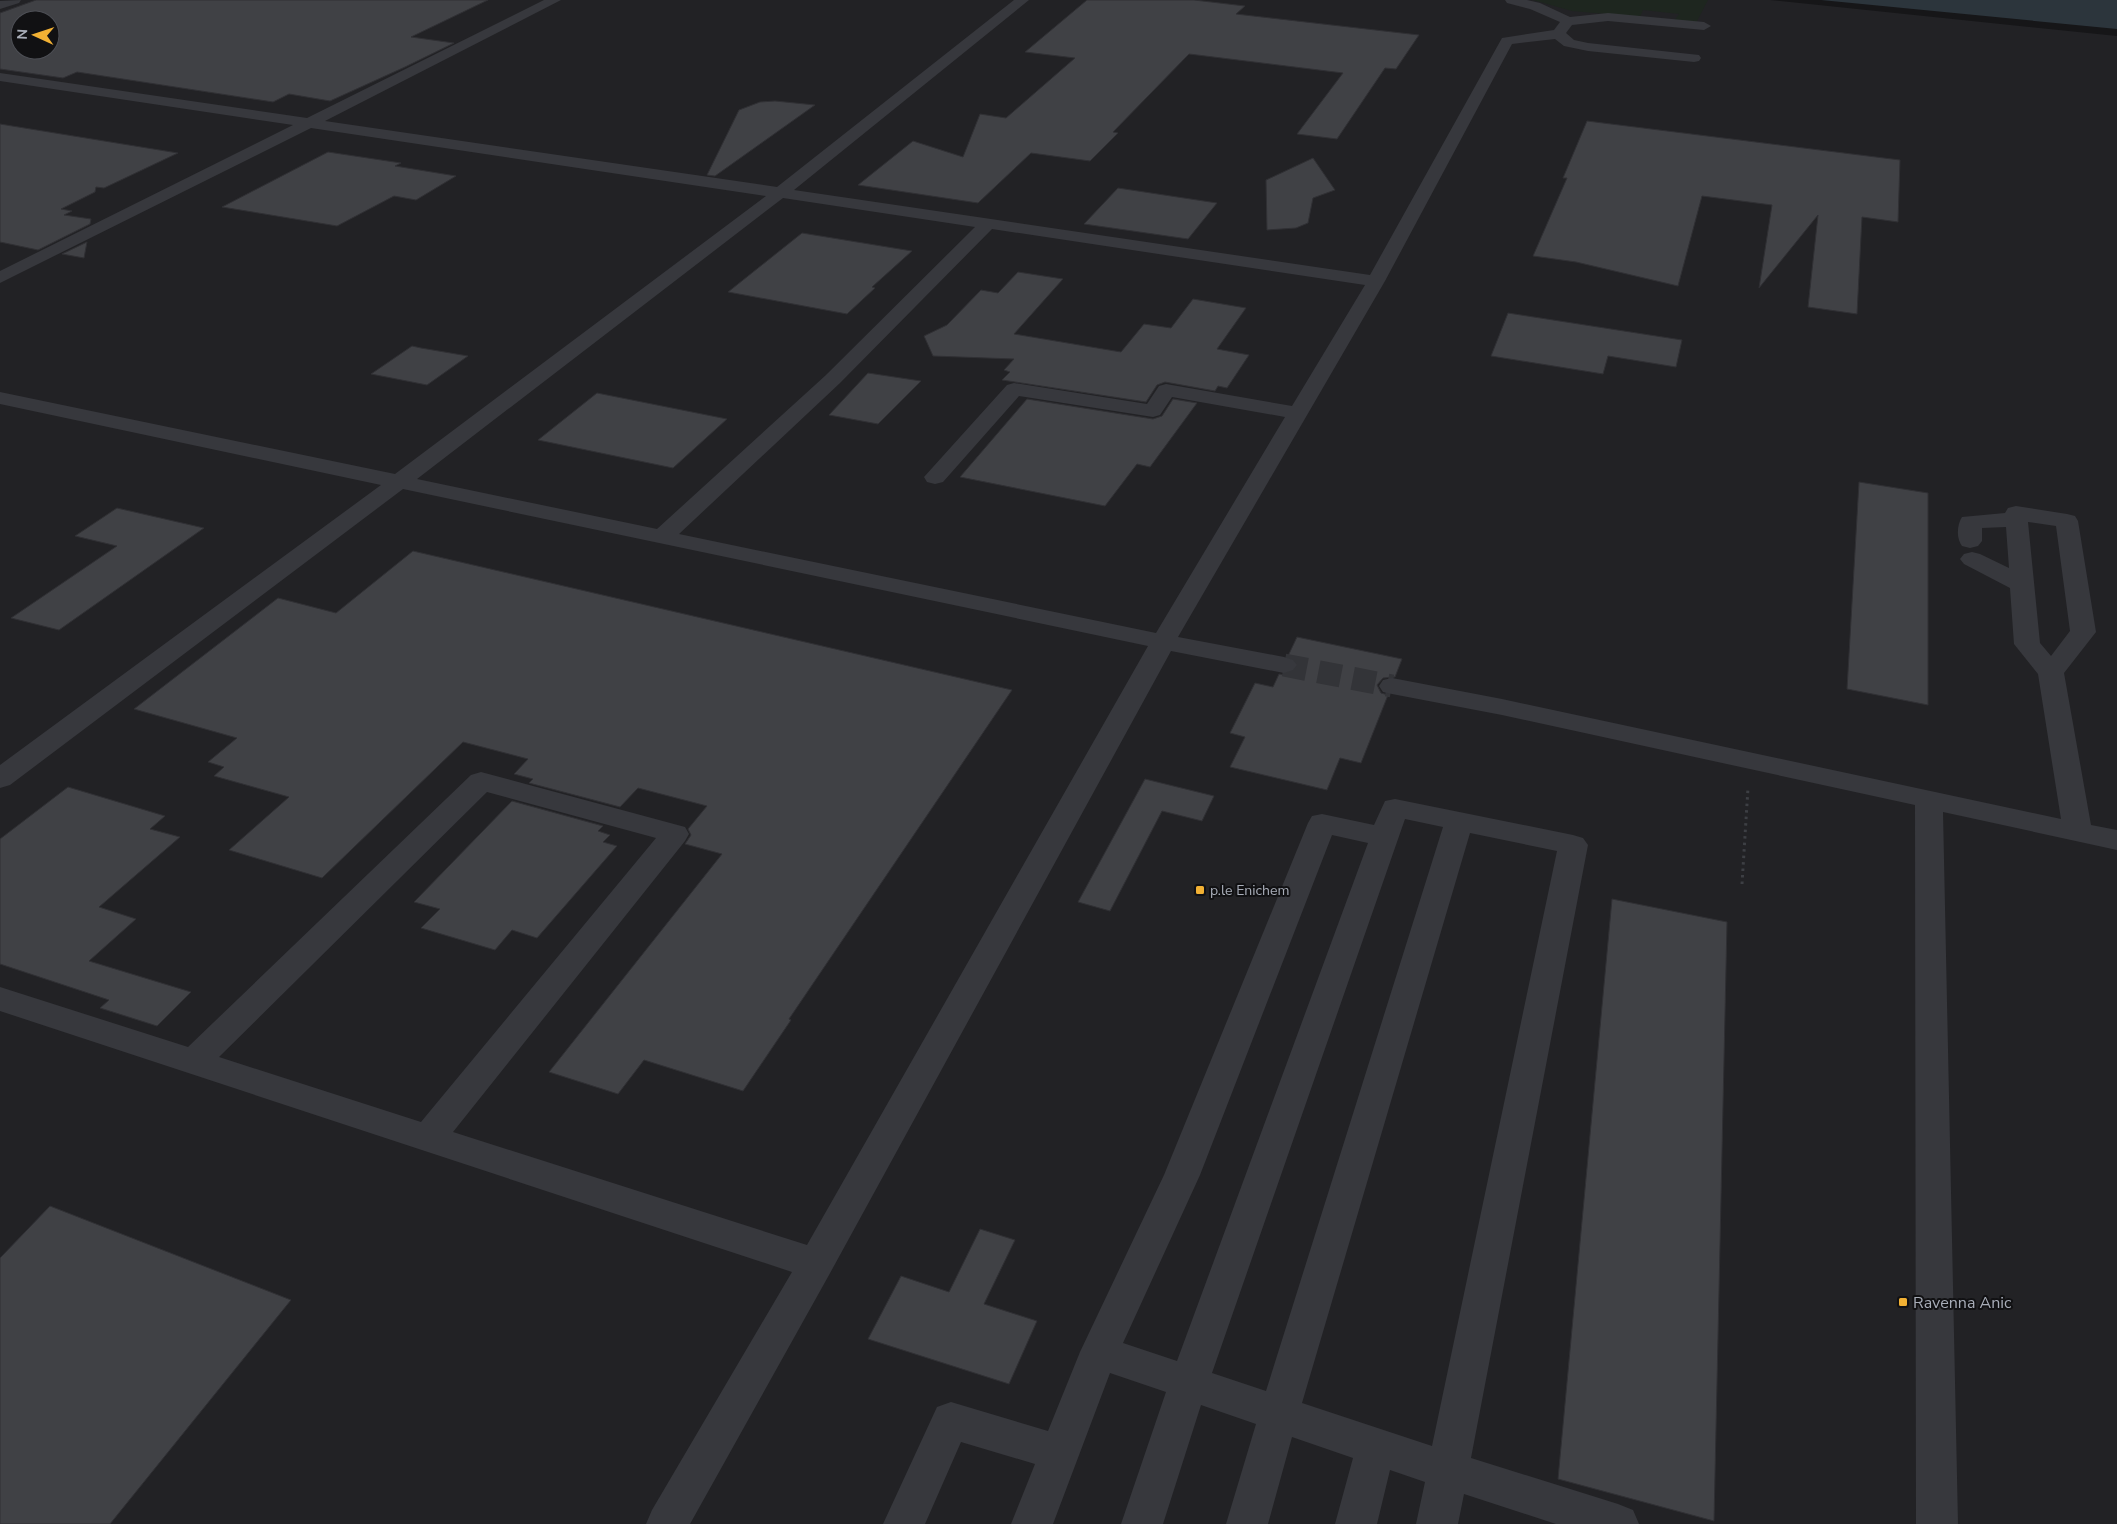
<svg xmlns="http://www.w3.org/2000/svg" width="2117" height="1524" font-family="'Nunito Sans',sans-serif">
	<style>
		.built { fill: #222225; fill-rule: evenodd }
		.green { fill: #1e261f }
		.water { fill: #2c353c }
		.building { fill: #404145; stroke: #303034; fill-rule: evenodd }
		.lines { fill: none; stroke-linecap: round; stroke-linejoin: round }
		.minor-tunnel { stroke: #333438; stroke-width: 23; stroke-dasharray: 23 12; stroke-linecap: butt }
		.path { stroke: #3d3f44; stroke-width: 3; stroke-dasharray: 2.5 4; stroke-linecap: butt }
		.minor { fill: #37383d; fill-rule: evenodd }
		.poi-dot { fill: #f2b134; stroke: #111113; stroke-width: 2 }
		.labels { text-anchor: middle; stroke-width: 4; stroke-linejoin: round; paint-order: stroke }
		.poi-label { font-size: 14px; fill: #a8adb8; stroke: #111113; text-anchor: start }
		.near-poi-label { font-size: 16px; fill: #a8adb8; stroke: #111113; text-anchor: start }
	</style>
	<rect width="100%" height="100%" fill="#161618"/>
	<path class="built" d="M0,0H1770L2117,36V1524H0ZM20,20H50V50H20Z"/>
	<path class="green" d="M1533,0H1708L1696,23L1674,21L1679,14L1643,10L1640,17L1572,11Z"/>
	<path class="water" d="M1821,0H2117V29Z"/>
	<g class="building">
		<path d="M36,0H488L411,37L454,43L405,67L330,101L289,94L273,102L77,72L63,78L0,69V13ZM20,20H50V50H20Z"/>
		<path d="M1087,0H1194L1245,6L1236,14L1419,35L1396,69L1385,68L1337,139L1297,134L1343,73L1189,54L1113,132L1118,133L1090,161L1031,153L978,203L858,185L913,141L963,157L980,114L1006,118L1075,58L1025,52Z"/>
		<path d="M775,101L815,105L715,176L707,175L739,110L760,102Z"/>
		<path d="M1587,121L1900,160L1898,222L1862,217L1857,314L1808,307L1818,215L1759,288L1772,205L1702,196L1678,286L1576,262L1533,256L1567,178H1563Z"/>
		<path d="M0,124L178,153L104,188L96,187L95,192L61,209L72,211L64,215L91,219L90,224L38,250L0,242Z"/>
		<path d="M328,152L401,163L395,166L456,176L416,200L394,196L337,226L222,207Z"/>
		<path d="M1313,158L1335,190L1313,198L1308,223L1296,228L1267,230L1266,180Z"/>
		<path d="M1118,188L1217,203L1188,239L1084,224Z"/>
		<path d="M802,233L912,251L872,287L875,288L847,314L728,292Z"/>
		<path d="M87,242L84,258L62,254Z"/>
		<path d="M1018,272L1063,279L1014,334L1121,352L1144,324L1171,328L1193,299L1246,308L1217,349L1249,355L1227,388L1218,386L1215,391L1165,382L1157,385L1146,402L1002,380L1010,372L1004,370L1014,359L933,356L924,336L947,325L981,290L998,293Z"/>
		<path d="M1508,313L1682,340L1676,367L1608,356L1603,374L1491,356Z"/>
		<path d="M412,346L421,348L468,356L427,385L371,374Z"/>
		<path d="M868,373L921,381L878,424L829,415Z"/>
		<path d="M597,393L727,419L673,468L538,440Z"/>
		<path d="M1027,399L1153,419L1162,416L1173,399L1197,403L1150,467L1137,464L1105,506L960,477Z"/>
		<path d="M1859,482L1928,493V705L1847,689Z"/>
		<path d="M117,508L204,528L59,630L11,618L117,546L75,536Z"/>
		<path d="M413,551L1012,690L789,1019L791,1020L743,1091L644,1060L618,1094L549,1072L722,854L685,844L691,835L688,829L707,806L638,788L620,807L529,783L533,779L514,774L528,759L463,742L322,878L229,850L289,797L214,776L224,767L208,762L237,738L134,709L278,598L336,613Z"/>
		<path d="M1297,637L1402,659L1395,677L1383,678L1377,685L1381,693L1388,695L1361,763L1340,758L1327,790L1230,767L1245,737L1230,733L1255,683L1273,687L1279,674L1285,675L1294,671L1298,664L1294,659L1288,656Z"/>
		<path d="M1145,779L1214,796L1202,821L1162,811L1110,911L1078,902Z"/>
		<path d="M68,787L165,816L150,829L180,837L99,907L136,919L89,961L191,992L157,1026L100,1008L109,1000L0,964V839Z"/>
		<path d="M512,801L603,826L598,831L610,835L603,842L617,846L537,938L512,930L495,950L421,928L440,909L414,902Z"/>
		<path d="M1612,899L1727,922L1714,1521L1558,1479Z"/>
		<path d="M50,1206L291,1300L110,1524H0V1258Z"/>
		<path d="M980,1229L1015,1240L984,1304L1037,1321L1009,1384L868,1339L901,1276L949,1292Z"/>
	</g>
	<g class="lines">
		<path class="minor-tunnel" d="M1284,665L1392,686"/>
		<path class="path" d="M1742,884L1748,788"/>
		<g class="minor">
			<path d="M21,0L19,3L0,9V1Z"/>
			<path d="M544,0H561L325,121L777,187L1014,0H1029L794,190L1370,275L1502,38L1554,30L1560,22L1530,9L1507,3L1505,0H1527L1540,3L1570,17L1608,13L1704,22L1711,26L1704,30L1608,21L1572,25L1566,33L1574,40L1588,43L1699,55L1701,58L1699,61L1694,62L1588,51L1564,46L1555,39L1512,44L1385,281L1178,637L1284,657L1293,660L1297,665L1293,670L1284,673L1171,651L829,1275L690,1524H646L652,1510L792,1272L0,1011V987L188,1047L471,775L481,772L685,827L689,834L685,841L453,1132L807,1245L1148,646L403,489L10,785L0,788V765L381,485L0,404V392L395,474L766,196L311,128L0,283V271L293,125L0,81V73L307,118ZM783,198L975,227L826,375L657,529L417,479ZM992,229L1365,285L1292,406L1166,384L1159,386L1147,404L1014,383L1007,385L924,477L927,482L935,484L943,482L1019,396L1153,417L1160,415L1172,397L1285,417L1156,633L679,534L840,383ZM487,792L656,838L421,1122L219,1057Z"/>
			<path d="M2016,506L2067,514L2075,516L2078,521L2096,632L2064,673L2091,825L2117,830V850L1943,812L1958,1524H1916L1915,805L1502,715L1392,694L1383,692L1379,686L1383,680L1392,678L1502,699L2061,819L2038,674L2014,644L2010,588L1964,564L1960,559L1964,554L1972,552L1980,554L2009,568L2006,527L1982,528V541L1978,546L1970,548L1962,546C1956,538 1957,525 1962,517L2005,513L2008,508ZM2028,522L2056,526L2070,631L2051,656L2040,643Z"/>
			<path d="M1395,799L1573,835L1583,838L1588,845L1471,1458L1618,1504L1633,1510L1639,1524H1556L1464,1494L1458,1524H1416L1425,1482L1390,1470L1377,1524H1335L1353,1458L1292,1437L1268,1524H1226L1256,1424L1201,1405L1163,1524H1121L1166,1392L1110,1373L1053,1524H1011L1035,1464L961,1442L925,1524H883L937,1407L951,1402L1048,1431L1080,1352L1164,1175L1308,823L1312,816L1322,814L1374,825L1385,801ZM1405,819L1443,827L1266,1391L1212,1373ZM1470,833L1557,851L1432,1446L1302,1403ZM1332,835L1368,843L1177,1361L1123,1343L1200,1175Z"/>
		</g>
	</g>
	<g class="poi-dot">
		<rect x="1195" y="885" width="10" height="10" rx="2.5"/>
		<rect x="1898" y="1297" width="10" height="10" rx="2.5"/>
	</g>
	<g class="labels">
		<g class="poi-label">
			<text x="1210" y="895">p.le Enichem</text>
		</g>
		<g class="near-poi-label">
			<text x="1913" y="1308">Ravenna Anic</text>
		</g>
	</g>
	<g transform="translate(35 35) rotate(273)"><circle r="24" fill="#111113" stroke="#4d4f55"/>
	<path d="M0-4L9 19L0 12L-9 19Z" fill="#f2b134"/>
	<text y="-8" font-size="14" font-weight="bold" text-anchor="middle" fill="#a8adb8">N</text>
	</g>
</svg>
